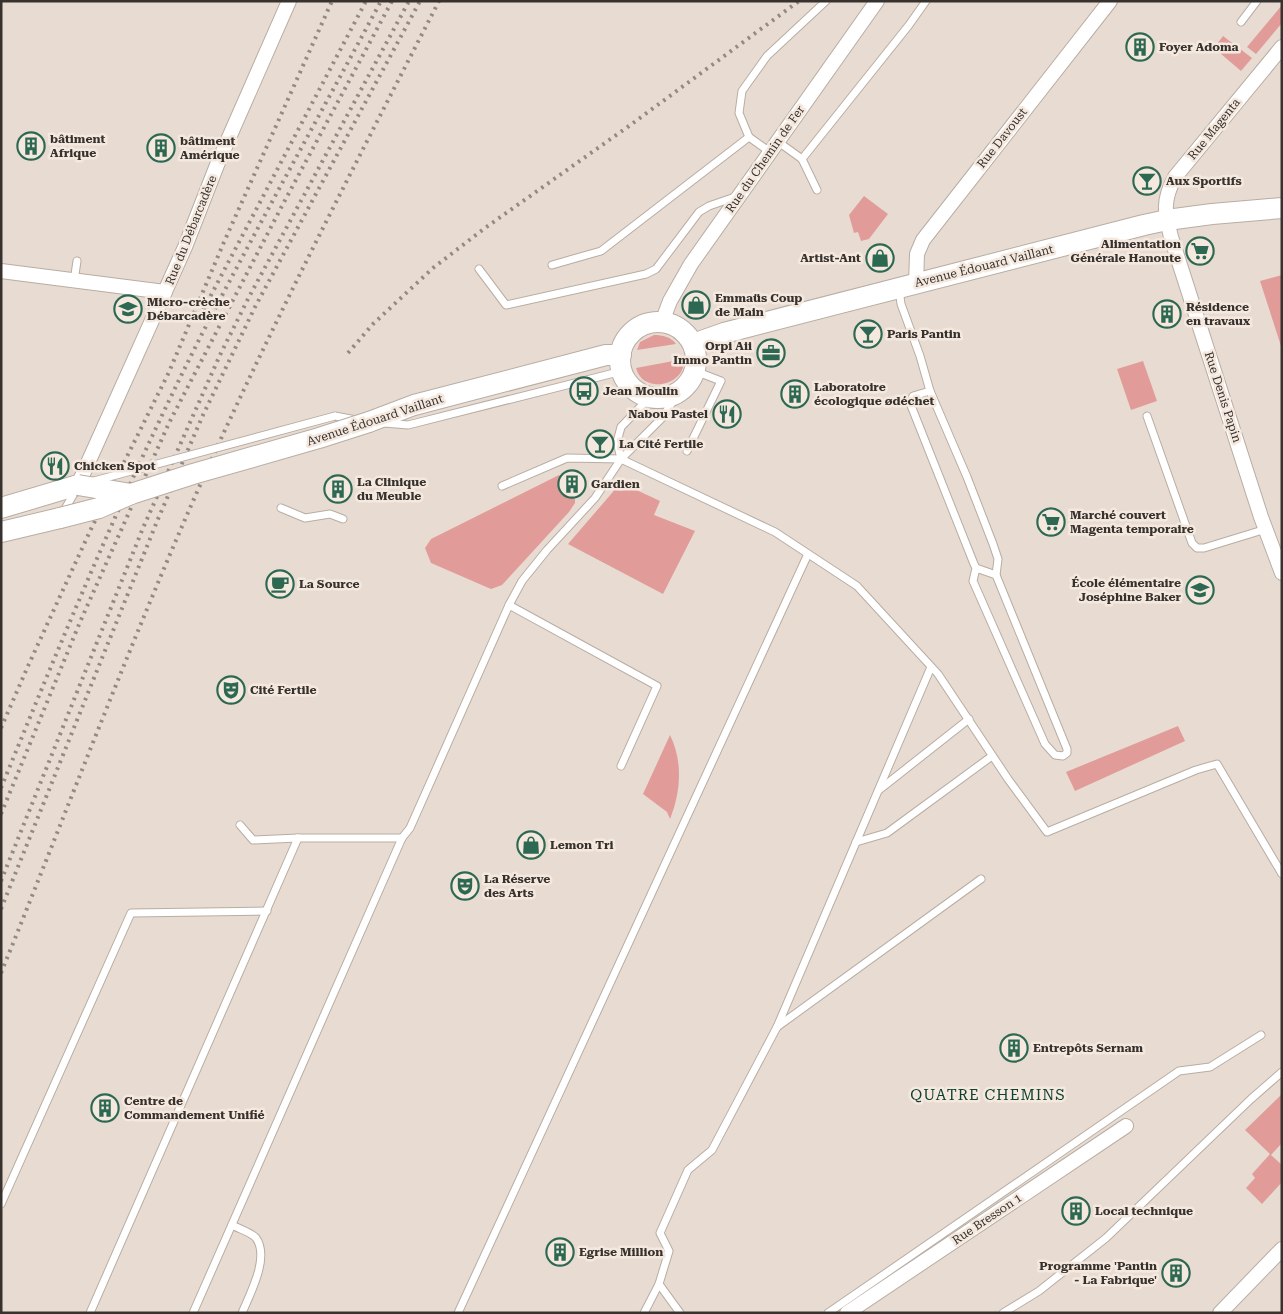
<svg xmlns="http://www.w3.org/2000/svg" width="1283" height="1314" font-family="'Roboto Serif',serif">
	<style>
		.green { fill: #e19c99 }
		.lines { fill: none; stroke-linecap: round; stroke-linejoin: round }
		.lane-casing { stroke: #b8ada3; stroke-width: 9 }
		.street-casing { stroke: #b8ada3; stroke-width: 16 }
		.secondary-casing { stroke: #b8ada3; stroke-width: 22 }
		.lane { stroke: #fff; stroke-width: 7 }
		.street { stroke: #fff; stroke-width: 14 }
		.secondary { stroke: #fff; stroke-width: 20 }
		.rail { stroke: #938a83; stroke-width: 4; stroke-dasharray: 2.5 5; stroke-linecap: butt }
		.lane-bridge-casing { stroke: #b8ada3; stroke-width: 9; stroke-linecap: butt }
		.secondary-bridge-casing { stroke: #b8ada3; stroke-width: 22; stroke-linecap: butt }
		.lane-bridge { stroke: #fff; stroke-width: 7 }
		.secondary-bridge { stroke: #fff; stroke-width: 20 }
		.labels { text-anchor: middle; stroke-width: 5; stroke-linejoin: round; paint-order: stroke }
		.poi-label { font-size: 12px; font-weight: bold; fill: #37322e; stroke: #f5e9df; text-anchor: start }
		.street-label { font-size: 12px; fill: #37322e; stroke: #f5e9df }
		.quarter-label { font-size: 15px; letter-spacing: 1px; fill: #0f4030; stroke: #f5e9df }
	</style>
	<rect width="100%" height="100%" fill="#e8dcd2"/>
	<g class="green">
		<path d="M1282,5V23L1256,54L1247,47Z"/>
		<path d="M1223,36L1252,58L1241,71L1214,48Z"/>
		<path d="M864,196L888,214L869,239L861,241L858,232L854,233L849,215Z"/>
		<path d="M1282,275V349L1260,281Z"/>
		<path d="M654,335C663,335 671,337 676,344L637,350L640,342Z"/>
		<path d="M684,359C686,386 643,395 636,368Z"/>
		<path d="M1143,361L1157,401L1131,410L1117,369Z"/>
		<path d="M559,475L575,499V503L569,512L502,585L491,589L431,563L425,548L431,539Z"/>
		<path d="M618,486H628L660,501L654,515L695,531L663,594L568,544Z"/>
		<path d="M1178,726L1185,741L1075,791L1066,772Z"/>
		<path d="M670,735C683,761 681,792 670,819L667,812L643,794Z"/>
		<path d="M1282,1094V1143L1271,1155L1282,1165V1182L1262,1204L1246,1188L1255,1178L1252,1174L1270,1154L1245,1130Z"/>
	</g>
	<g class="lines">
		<g class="lane-casing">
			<g id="lane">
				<path d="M1241,22L1257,1"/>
				<path d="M777,141L802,159L817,190"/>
				<path d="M770,152L749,137L739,113L742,91L767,56L826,1"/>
				<path d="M802,159L909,25L926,1"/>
				<path d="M552,265L601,251L749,137"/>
				<path d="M479,269L506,305L646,274L656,269L699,212L709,206L735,197"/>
				<path d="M74,281L77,261"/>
				<path d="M899,289L901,304L920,356L930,391L913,396L910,403L974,564L976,568L996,575L1067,749V753L1063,756L1055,755L1045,744L973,581L976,568"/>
				<path d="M930,391L967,477L993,544L998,559L996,575"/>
				<path d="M335,416L356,420"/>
				<path d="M1147,416L1192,543L1197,548H1204L1266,529"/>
				<path d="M384,423L408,425L622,371"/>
				<path d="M687,451L721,381L695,371"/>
				<path d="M621,459L617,442L621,427L650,397"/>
				<path d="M502,486L567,458L621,459L775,532L857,586L938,674L1008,779L1047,832L1196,770L1217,764L1282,874"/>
				<path d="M281,508L305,518L330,514L343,519"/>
				<path d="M62,514L76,490"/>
				<path d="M509,605L657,686L621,766"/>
				<path d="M879,790L969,719"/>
				<path d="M240,825L253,840L298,838H402"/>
				<path d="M856,842L887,833L992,756"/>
				<path d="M777,1027L981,879"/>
				<path d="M1,1204L131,913L267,911"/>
				<path d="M232,1225C239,1229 251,1232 256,1238C270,1257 250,1294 242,1313"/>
				<path d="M90,1313L298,838"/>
				<path d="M193,1313L402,838L410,828L509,605L522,581L547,550L595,498L621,459L662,418L679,392"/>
				<path d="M458,1313L808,554"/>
				<path d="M644,1313L659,1284"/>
				<path d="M680,1313L659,1284L669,1251L660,1233L688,1170L712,1150L777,1027L931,667"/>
				<path d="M828,1313L1179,1071L1210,1067L1261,1035"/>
				<path d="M1003,1313L1039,1291L1106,1238L1251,1099L1282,1072"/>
			</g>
		</g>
		<g class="street-casing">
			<g id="street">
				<path d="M1282,47L1175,177C1162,201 1165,213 1171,237L1261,517L1282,573"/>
				<path d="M1,271L165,292"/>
				<path d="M916,284L917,254L923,240L1110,1"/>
				<path d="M662,322L670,301L691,264L877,1"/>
				<path d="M78,485L185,247L217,165L289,1"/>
				<path d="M847,1313L1126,1126"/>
				<path d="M1220,1313L1282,1249"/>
			</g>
		</g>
		<g class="secondary-casing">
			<g id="secondary">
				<circle cx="658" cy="360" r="38"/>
				<path d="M693,344L724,333L1144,225L1167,220L1212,214L1282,208"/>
				<path d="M369,422L414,405L606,355H621"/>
				<path d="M1,508L78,485"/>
				<path d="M1,532L60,518"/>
			</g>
		</g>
		<use href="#lane" class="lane"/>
		<use href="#street" class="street"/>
		<use href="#secondary" class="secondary"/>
		<g class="rail">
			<path d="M200,316L366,1"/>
			<path d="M348,353L373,324L433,268L485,228L629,126L799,1"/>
			<path d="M1,728L28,666L91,529L169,372L224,242L332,1"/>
			<path d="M1,788C64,634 128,479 204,330C261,220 322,111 381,1"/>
			<path d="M1,814L80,622L169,423L283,204L392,1"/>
			<path d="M1,881L143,528L220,355L249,297L409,1"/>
			<path d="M1,909L158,519L203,415L255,307L420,1"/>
			<path d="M1,973C73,796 140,616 219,443C288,293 364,147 439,1"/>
		</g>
		<g class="lane-bridge-casing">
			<path id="lane-bridge" d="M94,481L335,416"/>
		</g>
		<g class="secondary-bridge-casing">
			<g id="secondary-bridge">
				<path d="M78,485L131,494"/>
				<path d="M60,518L99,508L131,494L193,474L319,438L369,422"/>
			</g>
		</g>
		<use href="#lane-bridge" class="lane-bridge"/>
		<use href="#secondary-bridge" class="secondary-bridge"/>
	</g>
	<defs>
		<g id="building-ring" transform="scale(1.4375)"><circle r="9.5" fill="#f5e9df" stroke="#2d6852" stroke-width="1.5"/><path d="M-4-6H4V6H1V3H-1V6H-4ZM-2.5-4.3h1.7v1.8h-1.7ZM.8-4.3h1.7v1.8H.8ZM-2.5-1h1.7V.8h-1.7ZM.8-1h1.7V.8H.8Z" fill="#2d6852"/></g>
		<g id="bar-ring" transform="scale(1.4375)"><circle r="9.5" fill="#f5e9df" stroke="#2d6852" stroke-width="1.5"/><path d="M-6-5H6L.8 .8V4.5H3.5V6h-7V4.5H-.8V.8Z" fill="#2d6852"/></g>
		<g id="supermarket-ring" transform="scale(1.4375)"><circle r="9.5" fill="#f5e9df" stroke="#2d6852" stroke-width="1.5"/><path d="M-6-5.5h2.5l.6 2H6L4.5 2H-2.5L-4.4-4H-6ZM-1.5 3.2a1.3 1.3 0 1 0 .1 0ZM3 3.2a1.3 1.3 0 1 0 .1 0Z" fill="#2d6852"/></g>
		<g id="shop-ring" transform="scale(1.4375)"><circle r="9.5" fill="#f5e9df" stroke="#2d6852" stroke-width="1.5"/><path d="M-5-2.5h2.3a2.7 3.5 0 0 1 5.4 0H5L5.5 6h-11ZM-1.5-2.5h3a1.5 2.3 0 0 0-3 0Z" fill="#2d6852"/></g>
		<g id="school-ring" transform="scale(1.4375)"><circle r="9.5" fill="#f5e9df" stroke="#2d6852" stroke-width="1.5"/><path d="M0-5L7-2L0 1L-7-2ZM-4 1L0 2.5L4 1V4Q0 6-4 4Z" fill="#2d6852"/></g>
		<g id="office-ring" transform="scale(1.4375)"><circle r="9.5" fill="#f5e9df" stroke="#2d6852" stroke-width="1.5"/><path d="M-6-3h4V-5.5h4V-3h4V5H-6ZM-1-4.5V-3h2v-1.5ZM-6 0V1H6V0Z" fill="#2d6852"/></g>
		<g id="bus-ring" transform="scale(1.4375)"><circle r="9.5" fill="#f5e9df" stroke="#2d6852" stroke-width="1.5"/><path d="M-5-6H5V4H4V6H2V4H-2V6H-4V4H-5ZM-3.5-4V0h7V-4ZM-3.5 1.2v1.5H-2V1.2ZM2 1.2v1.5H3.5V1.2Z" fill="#2d6852"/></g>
		<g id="restaurant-ring" transform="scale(1.4375)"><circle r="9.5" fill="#f5e9df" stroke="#2d6852" stroke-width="1.5"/><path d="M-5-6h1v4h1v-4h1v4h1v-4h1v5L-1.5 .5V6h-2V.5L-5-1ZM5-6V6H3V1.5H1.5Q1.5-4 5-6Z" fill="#2d6852"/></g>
		<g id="cafe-ring" transform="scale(1.4375)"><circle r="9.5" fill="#f5e9df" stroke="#2d6852" stroke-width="1.5"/><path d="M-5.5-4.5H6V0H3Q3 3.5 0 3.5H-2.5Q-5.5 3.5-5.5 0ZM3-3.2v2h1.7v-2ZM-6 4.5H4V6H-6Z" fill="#2d6852"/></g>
		<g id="theatre-ring" transform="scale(1.4375)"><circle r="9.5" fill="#f5e9df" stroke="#2d6852" stroke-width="1.5"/><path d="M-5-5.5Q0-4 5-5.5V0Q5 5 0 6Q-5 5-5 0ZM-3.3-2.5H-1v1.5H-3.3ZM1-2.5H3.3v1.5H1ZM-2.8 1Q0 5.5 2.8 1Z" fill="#2d6852"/></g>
	</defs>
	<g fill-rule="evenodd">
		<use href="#building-ring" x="1140" y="47"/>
		<use href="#building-ring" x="31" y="146"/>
		<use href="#building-ring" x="161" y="148"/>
		<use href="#bar-ring" x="1147" y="181"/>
		<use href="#supermarket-ring" x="1200" y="251"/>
		<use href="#shop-ring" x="880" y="258"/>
		<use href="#shop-ring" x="696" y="305"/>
		<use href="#school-ring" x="128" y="309"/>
		<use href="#building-ring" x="1167" y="314"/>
		<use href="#bar-ring" x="868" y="334"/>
		<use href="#office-ring" x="771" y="353"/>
		<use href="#bus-ring" x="584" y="391"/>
		<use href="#building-ring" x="795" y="394"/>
		<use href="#restaurant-ring" x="727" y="414"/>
		<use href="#bar-ring" x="600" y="444"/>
		<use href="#restaurant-ring" x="55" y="466"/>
		<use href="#building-ring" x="572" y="484"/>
		<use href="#building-ring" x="338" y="489"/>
		<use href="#supermarket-ring" x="1051" y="522"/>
		<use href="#cafe-ring" x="280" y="584"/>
		<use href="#school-ring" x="1200" y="590"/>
		<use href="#theatre-ring" x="231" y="690"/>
		<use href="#shop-ring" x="531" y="845"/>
		<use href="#theatre-ring" x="465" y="886"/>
		<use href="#building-ring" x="1014" y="1048"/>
		<use href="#building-ring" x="105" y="1108"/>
		<use href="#building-ring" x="1076" y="1211"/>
		<use href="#building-ring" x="560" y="1252"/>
		<use href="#building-ring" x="1176" y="1273"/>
	</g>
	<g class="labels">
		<g class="poi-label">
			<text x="1159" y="51">Foyer Adoma</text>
			<text x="50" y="143">bâtiment<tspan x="50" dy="14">Afrique</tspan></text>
			<text x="180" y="145">bâtiment<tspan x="180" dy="14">Amérique</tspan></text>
			<text x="1166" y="185">Aux Sportifs</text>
			<text x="1181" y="248" text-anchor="end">Alimentation<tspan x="1181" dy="14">Générale Hanoute</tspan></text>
			<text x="861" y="262" text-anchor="end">Artist-Ant</text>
			<text x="715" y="302">Emmaüs Coup<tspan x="715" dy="14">de Main</tspan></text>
			<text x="147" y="306">Micro-crèche<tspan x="147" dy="14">Débarcadère</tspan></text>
			<text x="1186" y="311">Résidence<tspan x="1186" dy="14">en travaux</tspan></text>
			<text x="887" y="338">Paris Pantin</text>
			<text x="752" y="350" text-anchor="end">Orpi Aii<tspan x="752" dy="14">Immo Pantin</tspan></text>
			<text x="814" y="391">Laboratoire<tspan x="814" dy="14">écologique ødéchet</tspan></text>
			<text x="603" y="395">Jean Moulin</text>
			<text x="708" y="418" text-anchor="end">Nabou Pastel</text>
			<text x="619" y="448">La Cité Fertile</text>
			<text x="74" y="470">Chicken Spot</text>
			<text x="357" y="486">La Clinique<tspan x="357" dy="14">du Meuble</tspan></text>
			<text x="591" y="488">Gardien</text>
			<text x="1070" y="519">Marché couvert<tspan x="1070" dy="14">Magenta temporaire</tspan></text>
			<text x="1181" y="587" text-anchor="end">École élémentaire<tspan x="1181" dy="14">Joséphine Baker</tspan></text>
			<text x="299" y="588">La Source</text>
			<text x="250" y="694">Cité Fertile</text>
			<text x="550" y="849">Lemon Tri</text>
			<text x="484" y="883">La Réserve<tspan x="484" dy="14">des Arts</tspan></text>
			<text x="1033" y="1052">Entrepôts Sernam</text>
			<text x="124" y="1105">Centre de<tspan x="124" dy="14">Commandement Unifié</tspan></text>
			<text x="1095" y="1215">Local technique</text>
			<text x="579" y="1256">Egrise Million</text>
			<text x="1157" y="1270" text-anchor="end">Programme 'Pantin<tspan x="1157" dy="14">- La Fabrique'</tspan></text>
		</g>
		<g class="street-label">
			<text transform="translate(1214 129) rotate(-51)" y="4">Rue Magenta</text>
			<text transform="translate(1002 138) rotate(-52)" y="4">Rue Davoust</text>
			<text transform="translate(765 159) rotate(-55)" y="4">Rue du Chemin de Fer</text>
			<text transform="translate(191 230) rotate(-68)" y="4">Rue du Débarcadère</text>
			<text transform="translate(984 266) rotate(-14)" y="4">Avenue Édouard Vaillant</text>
			<text transform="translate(1223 397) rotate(72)" y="4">Rue Denis Papin</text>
			<text transform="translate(375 420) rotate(-18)" y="4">Avenue Édouard Vaillant</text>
			<text transform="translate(987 1219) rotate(-34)" y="4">Rue Bresson 1</text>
		</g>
		<g class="quarter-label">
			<text x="988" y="1100">QUATRE CHEMINS</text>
		</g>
	</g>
	<rect width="1283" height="1314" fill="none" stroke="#37322e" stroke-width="5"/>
</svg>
